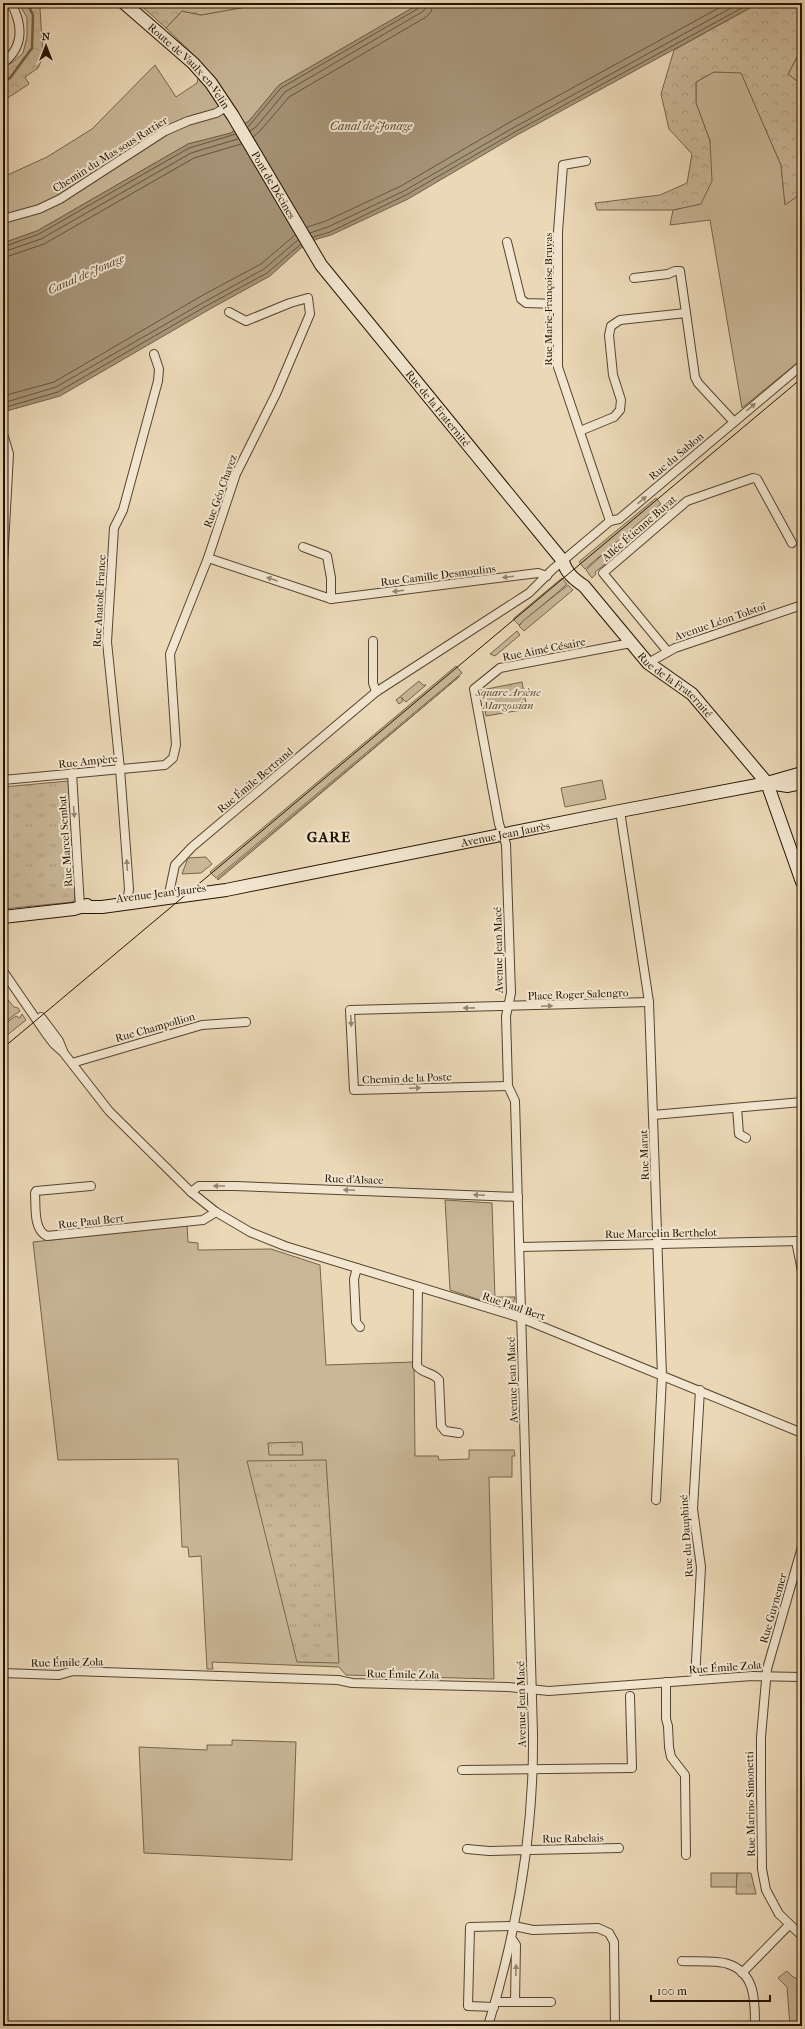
<svg xmlns="http://www.w3.org/2000/svg" width="805" height="2029" font-family="'IM FELL French Canon',serif">
	<style>
		.green { fill: #c9b798; stroke: #76654c }
		.forest { fill: url(#forest-crowns); stroke: #76654c }
		.park { fill: url(#park-tufts); stroke: #76654c }
		.water { fill: #a79579; stroke: #726149 }
		.lines { fill: none; stroke-linecap: round; stroke-linejoin: round }
		.shore { stroke: #65543c; stroke-width: 1 }
		.stream { stroke: #726149; stroke-width: 2.5 }
		.street-casing { stroke: #55442e; stroke-width: 10 }
		.secondary-casing { stroke: #231300; stroke-width: 14 }
		.street { stroke: #f2e6d0; stroke-width: 8 }
		.secondary { stroke: #f2e6d0; stroke-width: 12 }
		.tram { stroke: #231300; stroke-width: 1 }
		.oneway { fill: #958772 }
		.labels { text-anchor: middle; stroke-width: 4; stroke-linejoin: round; paint-order: stroke }
		.street-label { font-size: 11px; fill: #231300; stroke: #f2e6d0 }
		.park-label { font-size: 11px; font-style: italic; fill: #5d4c35; stroke: #f2e6d0 }
		.water-label { font-size: 12px; font-style: italic; fill: #584730; stroke: #f2e6d0 }
		.district-label { font-size: 15px; font-weight: bold; letter-spacing: 1px; fill: #231300; stroke: #f2e6d0 }
	</style>
	<defs>
		<pattern id="forest-crowns" width="20" height="18" patternUnits="userSpaceOnUse"><rect width="20" height="18" fill="#c9b798"/><path d="M2 6a3 3 0 1 1 6 0M12 15a3 3 0 1 1 6 0" fill="none" stroke="#ac9c81"/></pattern>
		<pattern id="park-tufts" width="24" height="20" patternUnits="userSpaceOnUse"><rect width="24" height="20" fill="#c9b798"/><path d="M3 7l-1-3M5 7V3M7 7l1-3M15 17l-1-3M17 17v-4M19 17l1-3" fill="none" stroke="#ac9c81"/></pattern>
	</defs>
	<rect width="100%" height="100%" fill="#ebd8b7"/>
	<filter id="stains"><feTurbulence type="fractalNoise" baseFrequency=".005" numOctaves="4"/><feColorMatrix values="0 0 0 0 .2 0 0 0 0 .09 0 0 0 0 .02 0 0 0 .5 -.17"/></filter>
	<radialGradient id="worn" r=".72"><stop offset=".6" stop-color="#630" stop-opacity="0"/><stop offset="1" stop-color="#630" stop-opacity=".3"/></radialGradient>
	<g class="green">
		<path d="M268,3H421L279,85L249,121L231,133L188,144L37,231L3,243V177L47,157L92,129L155,65L176,97L197,83L202,63L166,28L182,11L201,15Z"/>
		<path d="M799,54H802V85L788,74Z"/>
		<path d="M714,72H741L781,165L785,204L802,193V359L742,408L710,220L670,225L673,210L700,204L710,141L696,103V82Z"/>
		<path d="M656,498L661,504L585,569L579,562L581,560Z"/>
		<path d="M613,545L621,554H617L608,562L609,564L607,566L605,564L595,572L596,574L592,578L586,570Z"/>
		<path d="M562,578L567,584L565,586L519,625L513,619Z"/>
		<path d="M568,585L573,590L524,631L519,626L524,620Z"/>
		<path d="M517,631L520,635L495,656L490,654Z"/>
		<path d="M456,666L462,673L216,878L210,872Z"/>
		<path d="M460,676L218,880L217,879Z"/>
		<path d="M419,681L423,685H426L406,702L401,697L403,701L399,704L396,700Z"/>
		<path d="M602,780L606,799L565,807L561,788Z"/>
		<path d="M206,857L212,864L201,873L182,874L188,858Z"/>
		<path d="M3,994L14,1007L18,1008L20,1011L3,1023Z"/>
		<path d="M22,1014L26,1020L6,1036L3,1030L7,1022L16,1016L20,1018Z"/>
		<path d="M445,1200L492,1203L495,1297H515L513,1304L504,1308L450,1290Z"/>
		<path d="M187,1225L188,1242L198,1243V1250L271,1249L320,1265L326,1365L414,1362L415,1456H438L439,1460L469,1459V1450H514L515,1456H512V1477H489L494,1679L346,1675L339,1667L212,1662L213,1669H207L201,1556L189,1557L188,1547H182L178,1459L58,1460L33,1242Z"/>
		<path d="M232,1740L296,1742L292,1860L144,1853L139,1747L207,1750V1745H232Z"/>
		<rect x="711" y="1873" width="26" height="14"/>
		<path d="M787,1971L793,1977L802,1980V2022L795,2026H790L787,1987L778,1978Z"/>
	</g>
	<g class="forest">
		<path d="M19,3H38L40,8L43,57L38,68L25,77L29,84L3,101V67L13,62L23,53L27,37V18Z"/>
		<path d="M138,3H184L203,8L228,3H268L201,15L182,11L166,28Z"/>
		<path d="M759,3H802V54L798,55L788,74L802,85V193L785,205L781,165L741,73L714,72L696,82V103L710,141L712,181L701,204L673,210H597L595,203L660,195L687,183L692,154L669,129L661,94L674,50Z"/>
	</g>
	<g class="park">
		<path d="M522,682L527,709L486,716L482,690Z"/>
		<path d="M68,781L71,807H66V812L71,811L75,899L73,902L3,909V787Z"/>
		<path d="M302,1442L303,1455H269L268,1443Z"/>
		<path d="M326,1460L339,1663L297,1662L247,1461Z"/>
		<path d="M737,1873H751L756,1894H736Z"/>
	</g>
	<path class="water" d="M421,3H759L517,135L408,199L331,235L317,239L301,248L270,276L210,309L60,396L3,412V243L37,231L188,144L231,133L249,121L279,85Z"/>
	<g class="lines">
		<g class="shore">
			<path d="M248,127L281,88L419,8L422,3"/>
			<path d="M250,131L256,127L285,92L422,12L426,8L427,3"/>
			<path d="M253,137L260,131L289,97L426,17L431,12L433,3"/>
			<path d="M307,227L326,221L401,186L510,122L728,3"/>
			<path d="M310,233L328,227L404,191L513,128L740,3"/>
			<path d="M313,237L330,232L406,195L515,132L751,3"/>
			<path d="M3,247L39,234L189,148L236,134"/>
			<path d="M3,252L41,239L191,153L238,139"/>
			<path d="M3,258L44,244L194,158L241,144"/>
			<path d="M3,396L54,382L203,295L261,264L295,235"/>
			<path d="M3,403L56,387L206,301L264,269L298,240"/>
			<path d="M3,408L58,392L208,305L267,273L301,244"/>
		</g>
		<path class="stream" d="M3,81L10,78L32,48L33,15L27,3"/>
		<g class="street-casing">
			<g id="street">
				<path d="M3,63C24,47 23,25 11,3"/>
				<path d="M586,161L563,165L558,232V367L610,521"/>
				<path d="M3,219L39,209L60,199L165,131L188,121L216,113L228,106"/>
				<path d="M507,242L521,299L526,303L558,304"/>
				<path d="M634,278L668,274L675,271H680L686,313"/>
				<path d="M580,431L614,417L620,410L621,400L613,375L609,335L611,326L620,320L686,313L695,377L698,383L734,422"/>
				<path d="M303,547L327,556L331,578V599"/>
				<path d="M208,558L331,599L538,573L547,576"/>
				<path d="M3,564L9,454L4,437"/>
				<path d="M373,641V683L376,692"/>
				<path d="M668,652L603,573L687,501L753,478L757,479L792,543"/>
				<path d="M648,663L675,648L802,605"/>
				<path d="M72,773L80,907"/>
				<path d="M3,780L165,765L173,758L176,745L170,654L208,558L236,474L276,394L310,314L308,298L290,303L246,321L229,312"/>
				<path d="M620,811L649,1002L662,1376L656,1500"/>
				<path d="M168,898L175,865L192,847L376,692L529,593L553,569L610,521L619,519L802,365"/>
				<path d="M127,904L129,889L120,769L107,642L114,528L123,510L158,381L159,369L154,354"/>
				<path d="M3,971L47,1035L54,1044L63,1052L109,1111L191,1192L216,1212L250,1232L285,1246L521,1318L802,1433"/>
				<path d="M41,1017L59,1041L63,1051"/>
				<path d="M72,1063L202,1025L246,1022"/>
				<path d="M508,1086L354,1090L350,1010L649,1002"/>
				<path d="M737,1108L739,1134L746,1138"/>
				<path d="M653,1115L802,1102"/>
				<path d="M91,1186L36,1191L35,1193C36,1206 33,1230 47,1236L203,1220L216,1212"/>
				<path d="M191,1192L199,1186H235L518,1197"/>
				<path d="M796,1241L802,1271"/>
				<path d="M520,1247L802,1241"/>
				<path d="M357,1268L354,1279L356,1322L360,1327"/>
				<path d="M418,1287L417,1366C423,1374 433,1372 439,1380L441,1426L445,1431L459,1433"/>
				<path d="M802,1547L767,1669L761,1737V1787L762,1869L766,1890L779,1914L802,1936"/>
				<path d="M3,1673L59,1675L73,1671L338,1680L352,1683L508,1687L549,1691L752,1676L802,1677"/>
				<path d="M695,1680L701,1567L693,1509L700,1390"/>
				<path d="M666,1682V1719L668,1726L669,1747L671,1757L685,1775L686,1855"/>
				<path d="M462,1770L632,1768L630,1696"/>
				<path d="M467,1849L489,1851L619,1848"/>
				<path d="M512,1939L516,1945L515,2002"/>
				<path d="M682,1961C694,1962 716,1960 728,1964C756,1973 755,2002 755,2026"/>
				<path d="M742,1973L789,1925"/>
				<path d="M495,2002H551"/>
				<path d="M494,2007L468,2006L470,1927L514,1926L533,1930L598,1928L609,1933L614,1942L615,2026"/>
				<path d="M488,2026C517,1931 534,1833 533,1733L515,1101L508,1086L506,1016L511,993L506,844L499,824L474,689L500,668L631,643"/>
			</g>
		</g>
		<g class="secondary-casing">
			<g id="secondary">
				<path id="s1" d="M124,3L193,63L211,83L233,116L321,265L563,561C566,573 575,580 584,586L648,663L692,694L767,783L802,882"/>
				<path d="M768,783L788,786L802,783"/>
				<path id="s2" d="M80,907H102L226,890L620,811L767,783L802,773"/>
				<path d="M3,917L74,909L87,905"/>
			</g>
		</g>
		<use href="#street" class="street"/>
		<use href="#secondary" class="secondary"/>
		<path class="tram" d="M3,1048L802,378"/>
	</g>
	<defs><path id="oneway-solid" d="M-6-.8H1V-3.2L6.5 0L1 3.2V.8H-6Z"/></defs>
	<g class="oneway">
		<use href="#oneway-solid" transform="translate(751 407) rotate(-40)"/>
		<use href="#oneway-solid" transform="translate(642 500) rotate(-40)"/>
		<use href="#oneway-solid" transform="translate(508 577) rotate(173)"/>
		<use href="#oneway-solid" transform="translate(272 579) rotate(-161)"/>
		<use href="#oneway-solid" transform="translate(398 591) rotate(173)"/>
		<use href="#oneway-solid" transform="translate(74 812) rotate(86)"/>
		<use href="#oneway-solid" transform="translate(127 865) rotate(-94)"/>
		<use href="#oneway-solid" transform="translate(547 1006) rotate(-2)"/>
		<use href="#oneway-solid" transform="translate(469 1008) rotate(179)"/>
		<use href="#oneway-solid" transform="translate(351 1021) rotate(87)"/>
		<use href="#oneway-solid" transform="translate(415 1088) rotate(-2)"/>
		<use href="#oneway-solid" transform="translate(219 1186) rotate(-180)"/>
		<use href="#oneway-solid" transform="translate(349 1190) rotate(-178)"/>
		<use href="#oneway-solid" transform="translate(479 1195) rotate(-178)"/>
		<use href="#oneway-solid" transform="translate(516 1970) rotate(-89)"/>
	</g>
	<g class="labels">
		<g class="street-label">
			<text dy="4" stroke="none"><textPath href="#s1" startOffset="91">Route de Vaulx-en-Velin</textPath></text>
			<text transform="translate(110 154) rotate(-32)" y="4">Chemin du Mas sous Rattier</text>
			<text dy="4" stroke="none"><textPath href="#s1" startOffset="238">Pont de Décines</textPath></text>
			<text transform="translate(548 299) rotate(-90)" y="4">Rue Marie-Françoise Bruyas</text>
			<text dy="4" stroke="none"><textPath href="#s1" startOffset="516">Rue de la Fraternité</textPath></text>
			<text transform="translate(676 456) rotate(-40)" y="4">Rue du Sablon</text>
			<text transform="translate(220 491) rotate(-70)" y="4">Rue Géo Chavez</text>
			<text transform="translate(639 528) rotate(-41)" y="4">Allée Étienne Buyat</text>
			<text transform="translate(438 575) rotate(-7)" y="4">Rue Camille Desmoulins</text>
			<text transform="translate(99 601) rotate(-87)" y="4">Rue Anatole France</text>
			<text transform="translate(720 621) rotate(-19)" y="4">Avenue Léon Tolstoï</text>
			<text transform="translate(544 649) rotate(-11)" y="4">Rue Aimé Césaire</text>
			<text dy="4" stroke="none"><textPath href="#s1" startOffset="882">Rue de la Fraternité</textPath></text>
			<text transform="translate(88 761) rotate(-6)" y="4">Rue Ampère</text>
			<text transform="translate(255 780) rotate(-40)" y="4">Rue Émile Bertrand</text>
			<text dy="4" stroke="none"><textPath href="#s2" startOffset="432">Avenue Jean Jaurès</textPath></text>
			<text transform="translate(65 841) rotate(-94)" y="4">Rue Marcel Sembat</text>
			<text transform="translate(161 893) rotate(-7)" y="4">Avenue Jean Jaurès</text>
			<text transform="translate(498 950) rotate(-91)" y="4">Avenue Jean Macé</text>
			<text transform="translate(578 994) rotate(-2)" y="4">Place Roger Salengro</text>
			<text transform="translate(155 1027) rotate(-16)" y="4">Rue Champollion</text>
			<text transform="translate(407 1078) rotate(-2)" y="4">Chemin de la Poste</text>
			<text transform="translate(644 1155) rotate(-92)" y="4">Rue Marat</text>
			<text transform="translate(354 1179) rotate(2)" y="4">Rue d'Alsace</text>
			<text transform="translate(91 1221) rotate(-6)" y="4">Rue Paul Bert</text>
			<text transform="translate(661 1233) rotate(-1)" y="4">Rue Marcelin Berthelot</text>
			<text transform="translate(514 1306) rotate(19)" y="4">Rue Paul Bert</text>
			<text transform="translate(512 1380) rotate(-92)" y="4">Avenue Jean Macé</text>
			<text transform="translate(686 1536) rotate(-94)" y="4">Rue du Dauphiné</text>
			<text transform="translate(773 1608) rotate(-74)" y="4">Rue Guynemer</text>
			<text transform="translate(67 1662) rotate(-1)" y="4">Rue Émile Zola</text>
			<text transform="translate(725 1667) rotate(-4)" y="4">Rue Émile Zola</text>
			<text transform="translate(403 1674) rotate(1)" y="4">Rue Émile Zola</text>
			<text transform="translate(521 1704) rotate(-91)" y="4">Avenue Jean Macé</text>
			<text transform="translate(750 1804) rotate(-91)" y="4">Rue Marino Simonetti</text>
			<text transform="translate(573 1838) rotate(-1)" y="4">Rue Rabelais</text>
		</g>
		<g class="park-label">
			<text x="508" y="696">Square Arsène<tspan x="508" dy="13">Margossian</tspan></text>
		</g>
		<g class="water-label">
			<text x="371" y="130">Canal de Jonage</text>
			<text transform="translate(86 274) rotate(-24)" y="4">Canal de Jonage</text>
		</g>
		<g class="district-label">
			<text x="329" y="842">GARE</text>
		</g>
	</g>
	<rect width="805" height="2029" fill="none" stroke="#ebd8b7" stroke-width="16"/>
	<rect x="4" y="4" width="797" height="2021" fill="none" stroke="#231300" stroke-width="2"/>
	<rect x="8" y="8" width="789" height="2013" fill="none" stroke="#231300"/>
	<g transform="translate(46 46)" stroke="#f2e6d0" stroke-width="3" paint-order="stroke">
	<path d="M0-3L7 15L0 10L-7 15Z" fill="#231300"/>
	<text y="-6" font-size="11" font-weight="bold" text-anchor="middle" fill="#231300">N</text>
	</g>
	<path d="M651 1995v6h119v-6" fill="none" stroke="#231300" stroke-width="2"/>
	<text x="657" y="1995" font-size="12" fill="#231300" stroke="#f2e6d0" stroke-width="3" paint-order="stroke">100 m</text>
	<rect width="100%" height="100%" filter="url(#stains)"/>
	<rect width="100%" height="100%" fill="url(#worn)"/>
</svg>
